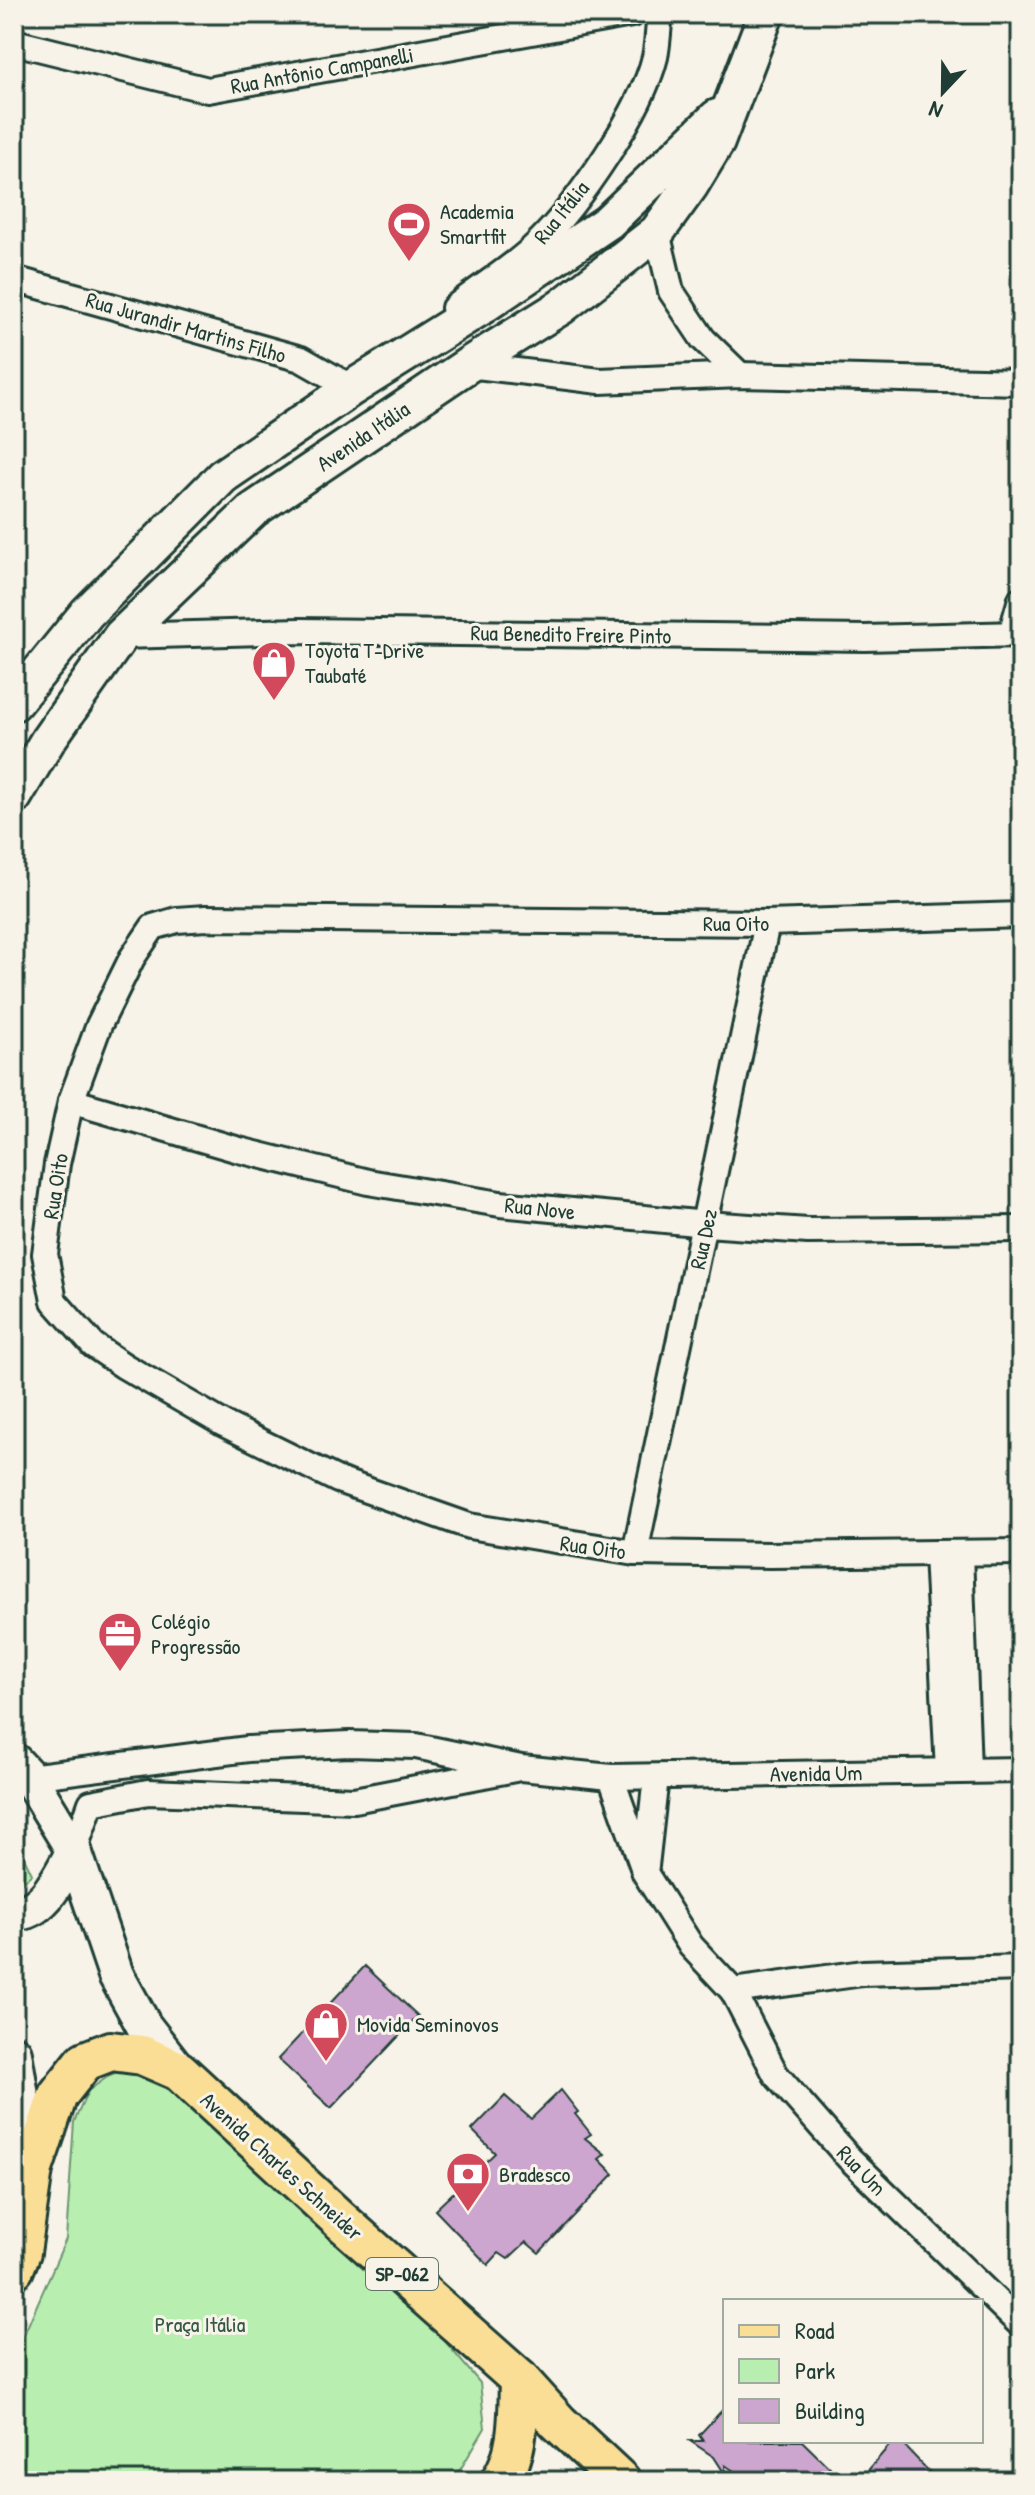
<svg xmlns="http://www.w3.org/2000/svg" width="1035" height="2495" font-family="'Patrick Hand',sans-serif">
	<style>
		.green { fill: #b8efb1; stroke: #6c9672; stroke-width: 2 }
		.building { fill: #cca6cf; stroke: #1f3d34; stroke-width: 2 }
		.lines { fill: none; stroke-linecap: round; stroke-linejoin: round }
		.street-casing { stroke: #1f3d34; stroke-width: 30 }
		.secondary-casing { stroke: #1f3d34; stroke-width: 40 }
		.primary-casing { stroke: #1f3d34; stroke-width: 44 }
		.street { stroke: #f7f3e8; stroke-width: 24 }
		.secondary { stroke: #f7f3e8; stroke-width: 34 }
		.primary { stroke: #fbde96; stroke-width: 38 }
		.labels { text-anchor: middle; stroke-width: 6; stroke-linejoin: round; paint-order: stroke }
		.shield { fill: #f7f3e8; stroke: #60746a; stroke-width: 2 }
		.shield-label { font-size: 20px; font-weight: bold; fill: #1f3d34 }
		.street-label { font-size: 22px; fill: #1f3d34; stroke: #f7f3e8 }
		.poi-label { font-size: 22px; fill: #1f3d34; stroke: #f7f3e8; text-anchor: start }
		.park-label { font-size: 22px; fill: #365847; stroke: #f7f3e8 }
	</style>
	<rect width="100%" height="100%" fill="#f7f3e8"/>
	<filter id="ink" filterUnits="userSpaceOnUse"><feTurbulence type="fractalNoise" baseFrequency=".0125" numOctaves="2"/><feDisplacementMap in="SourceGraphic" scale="16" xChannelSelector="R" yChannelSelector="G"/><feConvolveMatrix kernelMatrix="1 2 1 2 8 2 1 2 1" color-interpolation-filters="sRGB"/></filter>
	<g filter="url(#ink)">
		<g class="green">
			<path d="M14,1836L32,1874L14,1889Z"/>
			<path d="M126,2068L177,2083L433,2327L480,2383L485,2428L460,2470L438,2481H14V2357L66,2239L74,2122L88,2091L110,2075Z"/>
		</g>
		<g class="building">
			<path d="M365,1966L418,2016L331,2108L278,2059Z"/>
			<path d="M561,2090L578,2112L575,2114L591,2134L585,2138L605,2154L599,2159L614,2174L539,2253L526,2242L508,2259L499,2253L488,2265L435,2210L495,2153L472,2130L505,2096L531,2119Z"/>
			<path d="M725,2407V2441H802L843,2481H749L725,2465V2474L714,2457L690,2441H703L699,2435Z"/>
			<path d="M893,2441H900L938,2481H859Z"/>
		</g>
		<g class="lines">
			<g class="street-casing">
				<g id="street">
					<path d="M14,42L208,90L632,14"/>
					<path d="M657,232L671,291L703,339L740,375"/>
					<path d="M14,279L301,359L352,388L362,380"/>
					<path d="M454,308C481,286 513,268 537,244C577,205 642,111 655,57C658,43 658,28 660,14"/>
					<path d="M468,365L600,381L740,375L1021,382"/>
					<path d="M1011,634L1021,599"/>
					<path d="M121,636L300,631L865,638L1021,634"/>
					<path d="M1021,915L767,923L206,918L177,920L153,927L132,958L99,1025L71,1101L57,1164L45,1254L54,1301L93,1345L124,1366L224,1424L338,1480L469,1526L635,1553L770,1555L1021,1552"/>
					<path d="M71,1101L239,1150L368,1182L500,1204L706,1224L808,1231L1021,1229"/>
					<path d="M635,1553L767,923"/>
					<path d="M960,1553L968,1770"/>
					<path d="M937,1554L948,1771"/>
					<path d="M29,1777L248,1749L349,1744L416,1746L521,1768L611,1777L1021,1770"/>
					<path d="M611,1777L645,1873L691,1946L733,1991L776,2075L849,2158L1021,2325"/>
					<path d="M74,1851L91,1803L148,1792L354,1800L515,1769"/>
					<path d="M646,1866L656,1777"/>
					<path d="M733,1991L863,1973L1021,1968"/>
				</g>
			</g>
			<g class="secondary-casing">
				<g id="secondary">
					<path d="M14,703L87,613L223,476L352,388L480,308L608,222L717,117"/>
					<path d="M14,797L48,740L121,636L253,510L468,365L561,307L657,232L691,185L717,142L766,14"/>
					<path d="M14,1761L29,1777L74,1851L116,1975L144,2026L179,2071"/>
					<path d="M14,1913C45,1914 61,1873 74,1851"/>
					<path d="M14,2053L33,2169"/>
				</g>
			</g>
			<g class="primary-casing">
				<g id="primary">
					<path d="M14,2269L21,2252L33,2169L58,2095L85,2061L111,2051L142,2055L179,2071L339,2219L519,2379L558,2422L621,2481"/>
					<path d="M500,2481C520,2453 518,2412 519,2379"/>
				</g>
			</g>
			<use href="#street" class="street"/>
			<use href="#secondary" class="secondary"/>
			<use href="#primary" class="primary"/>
		</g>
	</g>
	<defs>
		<g id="stadium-pin" transform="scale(2.3)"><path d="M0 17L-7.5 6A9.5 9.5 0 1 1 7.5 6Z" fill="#d1495b" stroke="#f7f3e8"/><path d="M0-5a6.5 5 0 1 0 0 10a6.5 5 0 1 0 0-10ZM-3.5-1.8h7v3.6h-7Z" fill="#fff"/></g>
		<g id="shop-pin" transform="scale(2.3)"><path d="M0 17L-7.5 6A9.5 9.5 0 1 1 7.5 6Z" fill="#d1495b" stroke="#f7f3e8"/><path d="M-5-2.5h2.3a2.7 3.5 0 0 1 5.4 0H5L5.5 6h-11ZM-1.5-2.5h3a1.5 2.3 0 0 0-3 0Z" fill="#fff"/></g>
		<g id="office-pin" transform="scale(2.3)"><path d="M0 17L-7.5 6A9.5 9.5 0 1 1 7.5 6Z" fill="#d1495b" stroke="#f7f3e8"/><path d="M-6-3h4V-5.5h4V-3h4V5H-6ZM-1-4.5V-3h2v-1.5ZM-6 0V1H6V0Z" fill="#fff"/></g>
		<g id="bank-pin" transform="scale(2.3)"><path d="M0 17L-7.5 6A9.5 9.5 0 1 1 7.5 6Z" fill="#d1495b" stroke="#f7f3e8"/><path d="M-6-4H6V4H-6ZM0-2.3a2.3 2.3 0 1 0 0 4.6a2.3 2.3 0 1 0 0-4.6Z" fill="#fff"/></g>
	</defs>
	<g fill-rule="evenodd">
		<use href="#stadium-pin" x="409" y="224"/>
		<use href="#shop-pin" x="274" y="663"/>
		<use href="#office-pin" x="120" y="1634"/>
		<use href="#shop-pin" x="326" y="2024"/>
		<use href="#bank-pin" x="468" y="2174"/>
	</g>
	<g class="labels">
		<rect class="shield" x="366" y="2258" width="72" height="32" rx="6"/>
		<g class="shield-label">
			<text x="402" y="2281">SP-062</text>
		</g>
		<g class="street-label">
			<text transform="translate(322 70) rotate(-10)" y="8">Rua Antônio Campanelli</text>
			<text transform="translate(561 212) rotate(-51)" y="8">Rua Itália</text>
			<text transform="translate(186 327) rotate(16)" y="8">Rua Jurandir Martins Filho</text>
			<text transform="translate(363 436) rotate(-34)" y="8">Avenida Itália</text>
			<text transform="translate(571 634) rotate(1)" y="8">Rua Benedito Freire Pinto</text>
			<text x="736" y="931">Rua Oito</text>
			<text transform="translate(55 1186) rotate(-81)" y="8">Rua Oito</text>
			<text transform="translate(540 1208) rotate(6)" y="8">Rua Nove</text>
			<text transform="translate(703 1239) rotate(-78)" y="8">Rua Dez</text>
			<text transform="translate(593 1547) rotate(8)" y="8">Rua Oito</text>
			<text transform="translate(816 1773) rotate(-1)" y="8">Avenida Um</text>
			<text transform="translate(282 2166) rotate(42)" y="8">Avenida Charles Schneider</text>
			<text transform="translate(862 2170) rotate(46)" y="8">Rua Um</text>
		</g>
		<g class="poi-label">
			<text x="440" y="219">Academia<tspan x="440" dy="25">Smartfit</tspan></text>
			<text x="305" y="658">Toyota T-Drive<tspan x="305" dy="25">Taubaté</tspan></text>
			<text x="151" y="1629">Colégio<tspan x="151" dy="25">Progressão</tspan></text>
			<text x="357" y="2032">Movida Seminovos</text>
			<text x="499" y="2182">Bradesco</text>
		</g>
		<g class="park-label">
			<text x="200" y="2332">Praça Itália</text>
		</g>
	</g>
	<rect width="1035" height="2495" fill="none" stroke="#f7f3e8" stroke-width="48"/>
	<rect x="24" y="24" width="987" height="2447" fill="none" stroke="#1f3d34" stroke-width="3" filter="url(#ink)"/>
	<rect x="723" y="2299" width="260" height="144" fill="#f7f3e8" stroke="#a1aaa0" stroke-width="2"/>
	<rect x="739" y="2325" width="40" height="12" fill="#fbde96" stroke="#a1aaa0" stroke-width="2"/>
	<text x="795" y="2339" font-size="24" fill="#1f3d34">Road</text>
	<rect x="739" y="2359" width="40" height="24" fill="#b8efb1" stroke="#a1aaa0" stroke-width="2"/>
	<text x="795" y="2379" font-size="24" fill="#1f3d34">Park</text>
	<rect x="739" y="2399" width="40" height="24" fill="#cca6cf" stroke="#a1aaa0" stroke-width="2"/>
	<text x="795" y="2419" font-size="24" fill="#1f3d34">Building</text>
	<g transform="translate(943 92) rotate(202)" stroke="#f7f3e8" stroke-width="6" paint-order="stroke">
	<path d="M0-6L14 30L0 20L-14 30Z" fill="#1f3d34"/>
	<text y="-12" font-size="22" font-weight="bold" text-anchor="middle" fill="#1f3d34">N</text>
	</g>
</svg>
